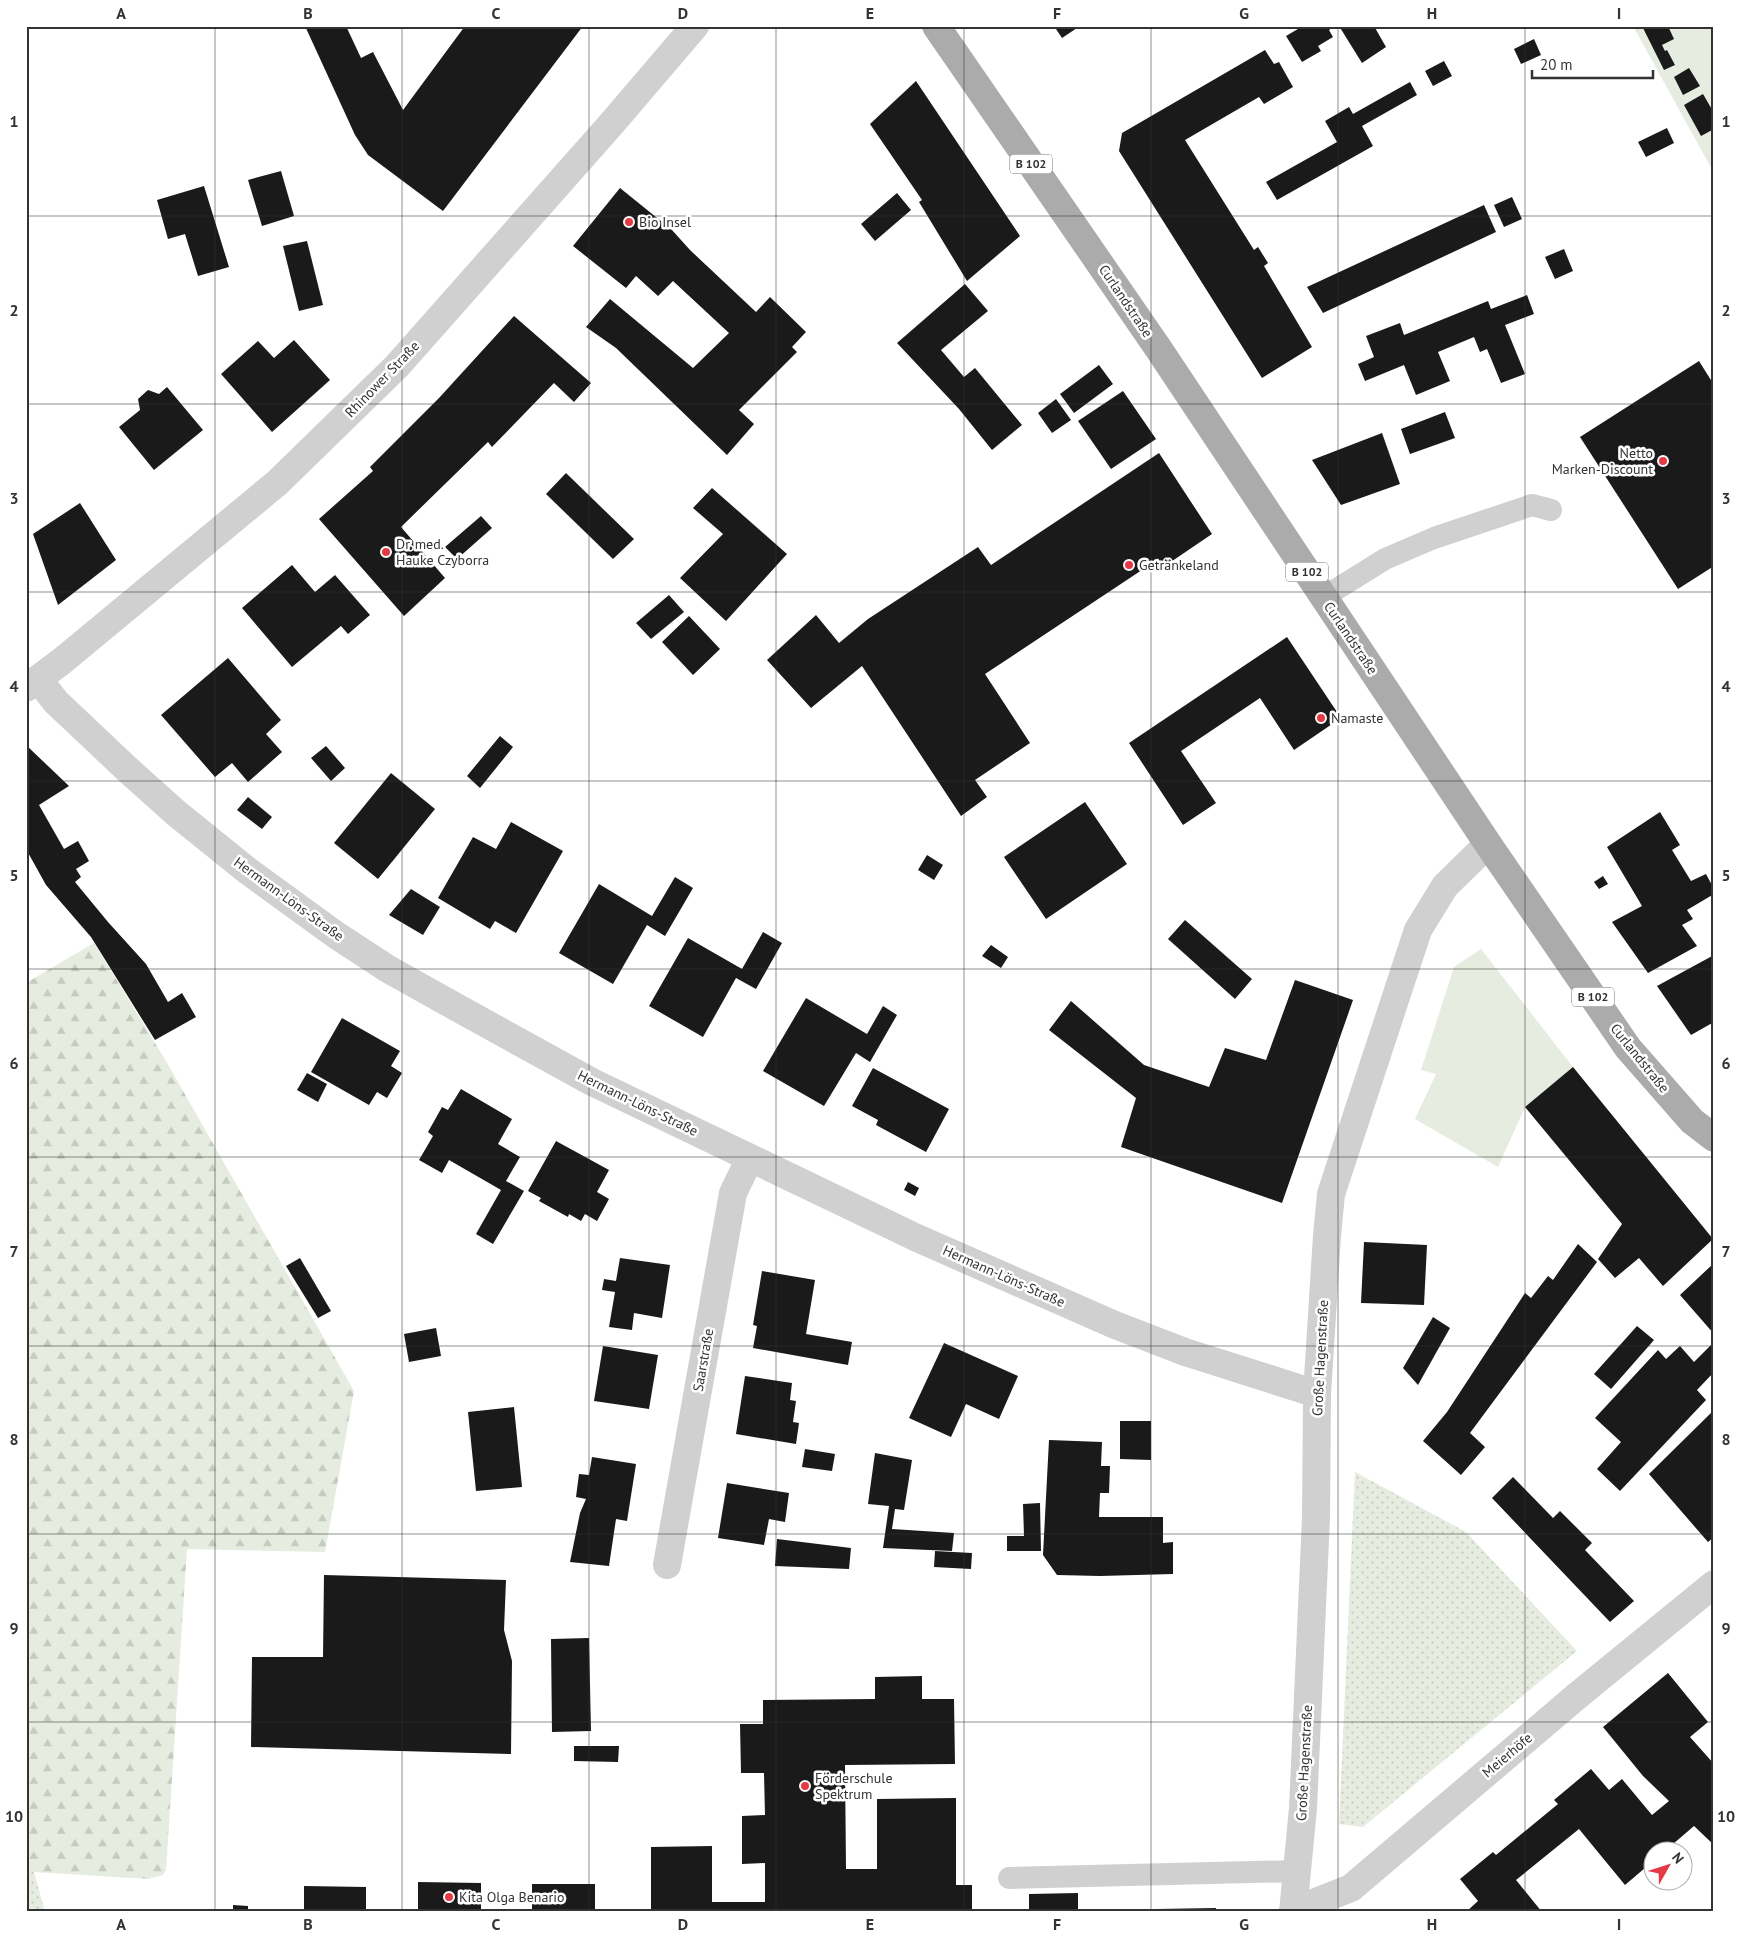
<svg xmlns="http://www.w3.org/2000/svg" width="1740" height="1938" font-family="'PT Sans',sans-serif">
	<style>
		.green { fill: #e6ecdf }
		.forest { fill: url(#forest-firs) }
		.park { fill: url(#park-dots) }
		.building { fill: #1a1a1a }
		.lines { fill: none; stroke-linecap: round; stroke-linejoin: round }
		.lane { stroke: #d0d0d0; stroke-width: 22 }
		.street { stroke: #d0d0d0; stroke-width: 28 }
		.primary { stroke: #ababab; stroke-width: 28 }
		.grid { fill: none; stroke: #333; stroke-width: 1; stroke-opacity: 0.55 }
		.poi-dot { fill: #e63946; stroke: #fff; stroke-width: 2 }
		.labels { text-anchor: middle; stroke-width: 5; stroke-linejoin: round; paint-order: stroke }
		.shield { fill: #fff; stroke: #707070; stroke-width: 1 }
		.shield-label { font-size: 12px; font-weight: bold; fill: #333 }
		.poi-label { font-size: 14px; fill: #333; stroke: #fff; text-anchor: start }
		.street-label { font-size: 14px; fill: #333; stroke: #fff }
		.neatline { fill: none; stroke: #333; stroke-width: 2 }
		.grid-label { font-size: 16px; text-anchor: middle; font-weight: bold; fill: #333 }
	</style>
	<defs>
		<pattern id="forest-firs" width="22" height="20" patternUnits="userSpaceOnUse" patternTransform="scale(1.25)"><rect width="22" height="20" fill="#e6ecdf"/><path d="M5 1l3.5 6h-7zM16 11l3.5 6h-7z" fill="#c6cbc0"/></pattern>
		<pattern id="park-dots" width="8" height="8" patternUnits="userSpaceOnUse" patternTransform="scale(1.25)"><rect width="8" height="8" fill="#e6ecdf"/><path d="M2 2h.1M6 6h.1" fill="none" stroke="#c6cbc0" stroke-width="1.8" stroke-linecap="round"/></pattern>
	</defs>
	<rect width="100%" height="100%" fill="#fff"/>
	<g class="green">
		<path d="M1633,26H1714V173Z"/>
		<path d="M1481,949L1573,1067L1525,1107L1498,1167L1415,1119L1436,1074L1421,1070L1454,967Z"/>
	</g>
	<path class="forest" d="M94,943L166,1061L354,1391L325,1552L187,1549L166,1870L163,1875L148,1879L34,1872L26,1868V983Z"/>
	<g class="park">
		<path d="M1355,1472L1466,1532L1577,1651L1363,1827L1339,1824Z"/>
		<path d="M26,1868L34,1872L45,1912H26Z"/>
	</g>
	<g class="building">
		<path d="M305,26H346L361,58L373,52L403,110L465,26H583L443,211L368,155L355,135Z"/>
		<path d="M1054,26H1080L1062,38Z"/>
		<path d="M1303,26H1335L1329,30L1333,37L1318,46L1321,51L1302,62L1286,36Z"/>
		<path d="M1339,26H1374L1386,47L1362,63Z"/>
		<path d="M1642,26H1668L1674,39L1662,45L1665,51L1667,50L1675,65L1664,70Z"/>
		<path d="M1534,39L1541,55L1521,64L1514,49Z"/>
		<path d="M1265,50L1274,64L1279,62L1293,87L1264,104L1259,97L1185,140L1254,250L1258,247L1268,263L1264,266L1312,347L1262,378L1119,151L1122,133Z"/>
		<path d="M1444,61L1452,76L1433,86L1425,71Z"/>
		<path d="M1689,68L1700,86L1683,95L1674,77Z"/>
		<path d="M916,81L1020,236L967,281L919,202L922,200L870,124Z"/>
		<path d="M1410,82L1417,95L1362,126L1373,146L1277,200L1266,182L1337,142L1325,121L1349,107L1353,114Z"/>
		<path d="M1703,94L1714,113V129L1701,136L1684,105Z"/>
		<path d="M1667,128L1674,143L1646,157L1638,142Z"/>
		<path d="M281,171L294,216L262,226L248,180Z"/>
		<path d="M204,186L229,267L198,276L185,234L168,239L157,200Z"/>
		<path d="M620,188L672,230L690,250L756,312L770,297L806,332L792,347L797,352L739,410L754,424L727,455L616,348L586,327L610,299L693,368L729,333L673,281L658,296L636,276L626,288L573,246Z"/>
		<path d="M897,193L911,210L875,241L861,224Z"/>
		<path d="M1512,197L1522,219L1504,227L1494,205Z"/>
		<path d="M1484,205L1496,232L1323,313L1307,287Z"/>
		<path d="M307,241L323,305L299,311L283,246Z"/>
		<path d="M1564,249L1573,271L1555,279L1545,257Z"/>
		<path d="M965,284L988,311L941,350L964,377L975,368L1022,425L992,450L959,409L897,343Z"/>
		<path d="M1527,295L1534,314L1505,325L1525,374L1501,383L1487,349L1480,352L1474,337L1438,352L1450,381L1416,395L1404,365L1365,381L1358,364L1374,357L1366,336L1400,323L1404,335L1488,301L1491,309Z"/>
		<path d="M514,316L591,383L574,402L554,383L492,447L488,442L401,527L445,578L404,616L319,519L373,471L370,467L439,398Z"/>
		<path d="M294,340L330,380L272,432L221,374L258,341L274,358Z"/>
		<path d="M1699,361L1714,385V566L1678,589L1580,437Z"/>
		<path d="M1099,365L1113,384L1074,413L1060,394Z"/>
		<path d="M167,387L203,430L154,470L119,427L140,410L138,399L148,390L159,394Z"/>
		<path d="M1123,391L1156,439L1111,469L1078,421Z"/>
		<path d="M1056,399L1071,420L1052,433L1038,413Z"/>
		<path d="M1445,412L1455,438L1410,454L1401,429Z"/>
		<path d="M1382,433L1400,484L1341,505L1312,460Z"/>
		<path d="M1159,453L1212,534L1156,572L1151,564L985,674L1030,743L975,780L987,797L961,816L862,666L811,708L767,660L816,615L839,643L868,619L978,547L991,565Z"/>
		<path d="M566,473L634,539L613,559L546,494Z"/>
		<path d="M712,488L787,554L726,621L680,578L723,534L693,508Z"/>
		<path d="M80,503L116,560L58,605L33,534Z"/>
		<path d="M481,516L492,528L457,559L445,547Z"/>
		<path d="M292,565L315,592L335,575L370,615L348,634L341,626L292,667L242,608Z"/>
		<path d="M669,595L684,612L651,639L636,623Z"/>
		<path d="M689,616L720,649L693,675L662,642Z"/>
		<path d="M1287,637L1341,718L1294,750L1260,698L1181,751L1216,803L1183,825L1129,743Z"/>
		<path d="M228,658L281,720L266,734L282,752L248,782L232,763L215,777L161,715Z"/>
		<path d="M500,736L513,747L480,788L467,776Z"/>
		<path d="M26,745L69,786L39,805L64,849L78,841L89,861L76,869L81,877L75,882L108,922L146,964L168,1002L182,993L196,1017L155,1040L91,937L46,885L26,849Z"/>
		<path d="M326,746L345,768L331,781L311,758Z"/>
		<path d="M391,773L435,809L378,879L334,843Z"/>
		<path d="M248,797L272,817L262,829L237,810Z"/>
		<path d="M1085,802L1127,864L1046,919L1004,857Z"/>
		<path d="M1660,812L1680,845L1672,850L1691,881L1706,874L1714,889V894L1687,910L1693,919L1682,925L1697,946L1648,973L1612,922L1642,906L1607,847Z"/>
		<path d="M511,822L563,851L516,933L495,921L490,929L438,898L473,837L496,849Z"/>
		<path d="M927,855L943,865L934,880L918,870Z"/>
		<path d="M1603,876L1608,884L1599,889L1594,882Z"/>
		<path d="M675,877L693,888L665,936L647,925L613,984L559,953L599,884L652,916Z"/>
		<path d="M411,889L440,907L423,935L389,915Z"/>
		<path d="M1185,920L1252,979L1235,999L1168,939Z"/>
		<path d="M763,932L782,943L756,989L736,978L703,1037L649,1006L688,938L742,969Z"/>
		<path d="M991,945L1008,957L1001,968L982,956Z"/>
		<path d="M1714,955V1022L1691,1035L1657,986Z"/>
		<path d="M1295,980L1353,1000L1282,1203L1121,1147L1136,1098L1049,1030L1071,1001L1144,1065L1209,1087L1225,1048L1266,1060Z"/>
		<path d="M806,998L867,1034L883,1006L897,1015L870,1062L856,1053L824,1106L763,1071Z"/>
		<path d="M342,1018L400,1051L391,1066L402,1073L387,1098L377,1092L369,1105L311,1072Z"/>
		<path d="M1573,1067L1713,1239L1663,1286L1639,1258L1615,1278L1598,1259L1622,1224L1525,1107Z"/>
		<path d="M873,1068L949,1109L926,1152L876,1125L878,1120L852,1106Z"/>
		<path d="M307,1073L327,1084L318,1102L297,1090Z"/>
		<path d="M461,1089L512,1119L498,1144L520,1157L506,1181L524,1191L493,1244L476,1234L501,1190L449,1160L442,1173L419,1160L433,1136L428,1132L442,1107L448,1110Z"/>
		<path d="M556,1141L609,1170L597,1192L609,1199L597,1221L585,1214L581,1221L569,1214L568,1217L539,1201L541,1198L528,1191Z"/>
		<path d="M908,1182L919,1188L915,1196L904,1190Z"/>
		<path d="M1364,1242L1427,1245L1424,1305L1361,1303Z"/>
		<path d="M1578,1244L1597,1262L1470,1433L1485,1447L1461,1475L1423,1441L1447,1412L1525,1293L1531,1298L1548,1276L1553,1280Z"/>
		<path d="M300,1258L331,1311L318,1318L286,1266Z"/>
		<path d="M620,1258L670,1265L662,1318L634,1313L632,1330L609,1327L615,1292L602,1290L604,1279L616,1281Z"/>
		<path d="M1714,1263V1334L1680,1295Z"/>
		<path d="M762,1271L815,1280L806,1334L852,1342L848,1365L753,1348L757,1326L753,1325Z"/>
		<path d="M1433,1317L1450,1328L1418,1385L1403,1368Z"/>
		<path d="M1637,1326L1654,1340L1611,1389L1594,1374Z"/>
		<path d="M436,1328L441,1356L409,1362L404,1334Z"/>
		<path d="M1714,1342V1372L1697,1390L1706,1400L1620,1491L1597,1469L1621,1442L1595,1418L1658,1350L1666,1359L1680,1346L1694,1362Z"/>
		<path d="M944,1343L1018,1376L999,1419L966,1404L951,1437L909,1418Z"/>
		<path d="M603,1346L658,1355L649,1409L594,1401Z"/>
		<path d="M745,1376L792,1383L790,1400L796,1401L793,1422L799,1423L796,1444L736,1434Z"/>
		<path d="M514,1407L522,1487L476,1491L468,1412Z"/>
		<path d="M1714,1410V1455L1712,1457L1714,1459V1537L1708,1542L1649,1474Z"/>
		<path d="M1120,1421H1151V1460L1120,1459Z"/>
		<path d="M1049,1440L1102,1442L1101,1466H1110L1109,1493H1100L1099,1517H1163V1543L1173,1542V1574L1100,1576L1057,1575L1043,1555Z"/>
		<path d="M805,1449L835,1454L832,1471L802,1467Z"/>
		<path d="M875,1453L912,1460L904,1510L895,1509L892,1529L954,1533L952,1551L883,1548L889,1506L868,1504Z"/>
		<path d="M592,1457L636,1464L627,1521L616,1519L609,1566L570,1562L580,1513L586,1499L576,1497L579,1474L589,1475Z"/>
		<path d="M1513,1477L1553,1518L1560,1511L1592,1543L1585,1550L1634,1601L1610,1622L1492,1498Z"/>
		<path d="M727,1483L789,1493L785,1522L769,1519L764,1545L718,1538Z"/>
		<path d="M1040,1503L1041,1551H1007V1536H1024L1023,1504Z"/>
		<path d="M777,1539L851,1548L849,1569L775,1566Z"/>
		<path d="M935,1551L972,1553L971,1569L934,1567Z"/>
		<path d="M324,1575L506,1580L504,1630L512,1661L511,1754L251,1747L252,1657H323Z"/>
		<path d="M589,1638L591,1731L552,1732L551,1639Z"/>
		<path d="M1668,1673L1708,1722L1690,1737L1714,1764V1845L1694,1826L1666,1850H1652V1862L1625,1885L1579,1829L1516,1880L1542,1912H1466L1478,1901L1460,1879L1493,1852L1496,1855L1558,1804L1554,1800L1591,1769L1609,1790L1622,1779L1652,1815L1669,1801L1643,1776L1603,1727Z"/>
		<path d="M922,1676V1699H954L955,1764L845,1765L846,1869H877V1799L956,1798V1885H972V1912H651V1847L712,1846V1902H765V1863L742,1864V1816L765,1815L764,1773H741L740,1724H763V1700L875,1699V1677Z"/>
		<path d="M574,1746H619L618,1762L574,1761Z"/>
		<path d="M418,1882L481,1883V1912H418Z"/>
		<rect x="532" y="1884" width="63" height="28"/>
		<path d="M304,1886L366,1887V1912H304Z"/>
		<path d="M1078,1893V1912H1029V1894Z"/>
		<path d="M233,1905L248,1906V1912H233Z"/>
		<path d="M1216,1908V1912H1156V1909Z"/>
	</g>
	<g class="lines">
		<g class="lane">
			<path d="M1324,597L1385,559L1434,538L1532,505L1551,510"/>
			<path d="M1009,1878L1297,1871"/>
		</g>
		<g class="street">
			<path d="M38,679L56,702L127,769L176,813L248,871L336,935L388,969L456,1007L592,1082L917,1238L1115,1325L1185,1352L1317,1394"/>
			<path d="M26,688L62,661L277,483L397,366L613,122L695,26"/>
			<path d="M667,1565L733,1193L750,1158"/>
			<path d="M1293,1911L1351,1888L1577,1696L1714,1584"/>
			<path d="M1293,1912L1303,1808L1316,1518L1317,1394L1327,1236L1331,1194L1418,930L1445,886L1488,844"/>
		</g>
		<path class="primary" d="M936,26L1158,348L1488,844L1628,1048L1692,1121L1714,1138"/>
	</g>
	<path class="grid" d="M215,26V1912M402,26V1912M589,26V1912M776,26V1912M964,26V1912M1151,26V1912M1338,26V1912M1525,26V1912M26,216H1714M26,404H1714M26,592H1714M26,781H1714M26,969H1714M26,1157H1714M26,1346H1714M26,1534H1714M26,1722H1714"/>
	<g class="poi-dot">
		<circle cx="629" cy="222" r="5"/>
		<circle cx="1663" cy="461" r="5"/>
		<circle cx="386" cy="552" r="5"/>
		<circle cx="1129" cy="565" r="5"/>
		<circle cx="1321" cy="718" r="5"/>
		<circle cx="805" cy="1786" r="5"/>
		<circle cx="449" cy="1897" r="5"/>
	</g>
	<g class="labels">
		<g class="shield">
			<rect x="1010" y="154.5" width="42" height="19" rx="4"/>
			<rect x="1286" y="562.5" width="42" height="19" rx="4"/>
			<rect x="1572" y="987.5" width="42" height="19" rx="4"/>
		</g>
		<g class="shield-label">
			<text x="1031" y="168">B 102</text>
			<text x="1307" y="576">B 102</text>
			<text x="1593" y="1001">B 102</text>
		</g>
		<g class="poi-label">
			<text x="639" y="227">Bio Insel</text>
			<text x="1653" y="458" text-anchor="end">Netto<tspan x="1653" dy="16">Marken-Discount</tspan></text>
			<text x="396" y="549">Dr. med.<tspan x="396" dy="16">Hauke Czyborra</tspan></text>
			<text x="1139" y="570">Getränkeland</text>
			<text x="1331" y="723">Namaste</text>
			<text x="815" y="1783">Förderschule<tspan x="815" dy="16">Spektrum</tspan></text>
			<text x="459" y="1902">Kita Olga Benario</text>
		</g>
		<g class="street-label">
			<text transform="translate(1126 301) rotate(56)" y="5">Curlandstraße</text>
			<text transform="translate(382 379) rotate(-46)" y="5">Rhinower Straße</text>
			<text transform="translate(1351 638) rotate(56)" y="5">Curlandstraße</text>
			<text transform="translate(289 899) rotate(36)" y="5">Hermann-Löns-Straße</text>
			<text transform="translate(1640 1058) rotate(51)" y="5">Curlandstraße</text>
			<text transform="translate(638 1103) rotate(26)" y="5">Hermann-Löns-Straße</text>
			<text transform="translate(1004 1276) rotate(24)" y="5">Hermann-Löns-Straße</text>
			<text transform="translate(1320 1358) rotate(-87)" y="5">Große Hagenstraße</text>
			<text transform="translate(703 1360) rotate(-80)" y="5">Saarstraße</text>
			<text transform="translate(1507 1755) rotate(-40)" y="5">Meierhöfe</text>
			<text transform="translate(1304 1763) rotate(-87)" y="5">Große Hagenstraße</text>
		</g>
	</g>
	<rect width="1740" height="1938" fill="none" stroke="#ffffff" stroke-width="55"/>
	<g transform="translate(1668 1866) rotate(51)"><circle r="24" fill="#ffffff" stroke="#adadad"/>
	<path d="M0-4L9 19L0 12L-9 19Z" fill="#e63946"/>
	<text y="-8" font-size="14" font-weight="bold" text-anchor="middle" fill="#333333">N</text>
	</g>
	<path d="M1532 70v8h121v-8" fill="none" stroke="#333333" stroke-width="2.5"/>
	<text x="1540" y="70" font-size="15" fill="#333333" stroke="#ffffff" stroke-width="4" paint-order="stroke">20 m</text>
	<rect x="28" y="28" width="1684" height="1882" class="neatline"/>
	<g class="grid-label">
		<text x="121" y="19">A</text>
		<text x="308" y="19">B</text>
		<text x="496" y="19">C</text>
		<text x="683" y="19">D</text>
		<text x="870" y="19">E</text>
		<text x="1057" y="19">F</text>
		<text x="1244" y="19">G</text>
		<text x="1432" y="19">H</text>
		<text x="1619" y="19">I</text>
		<text x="14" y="127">1</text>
		<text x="1726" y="127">1</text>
		<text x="14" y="316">2</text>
		<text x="1726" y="316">2</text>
		<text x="14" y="504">3</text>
		<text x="1726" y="504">3</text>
		<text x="14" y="692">4</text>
		<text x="1726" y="692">4</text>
		<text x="14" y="881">5</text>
		<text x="1726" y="881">5</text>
		<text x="14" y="1069">6</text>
		<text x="1726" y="1069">6</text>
		<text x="14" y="1257">7</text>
		<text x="1726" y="1257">7</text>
		<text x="14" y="1445">8</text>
		<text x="1726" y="1445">8</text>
		<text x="14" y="1634">9</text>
		<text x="1726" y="1634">9</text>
		<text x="14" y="1822">10</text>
		<text x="1726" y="1822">10</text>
		<text x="121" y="1930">A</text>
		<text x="308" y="1930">B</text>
		<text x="496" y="1930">C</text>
		<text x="683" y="1930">D</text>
		<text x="870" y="1930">E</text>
		<text x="1057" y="1930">F</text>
		<text x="1244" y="1930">G</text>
		<text x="1432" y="1930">H</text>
		<text x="1619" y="1930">I</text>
	</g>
</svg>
